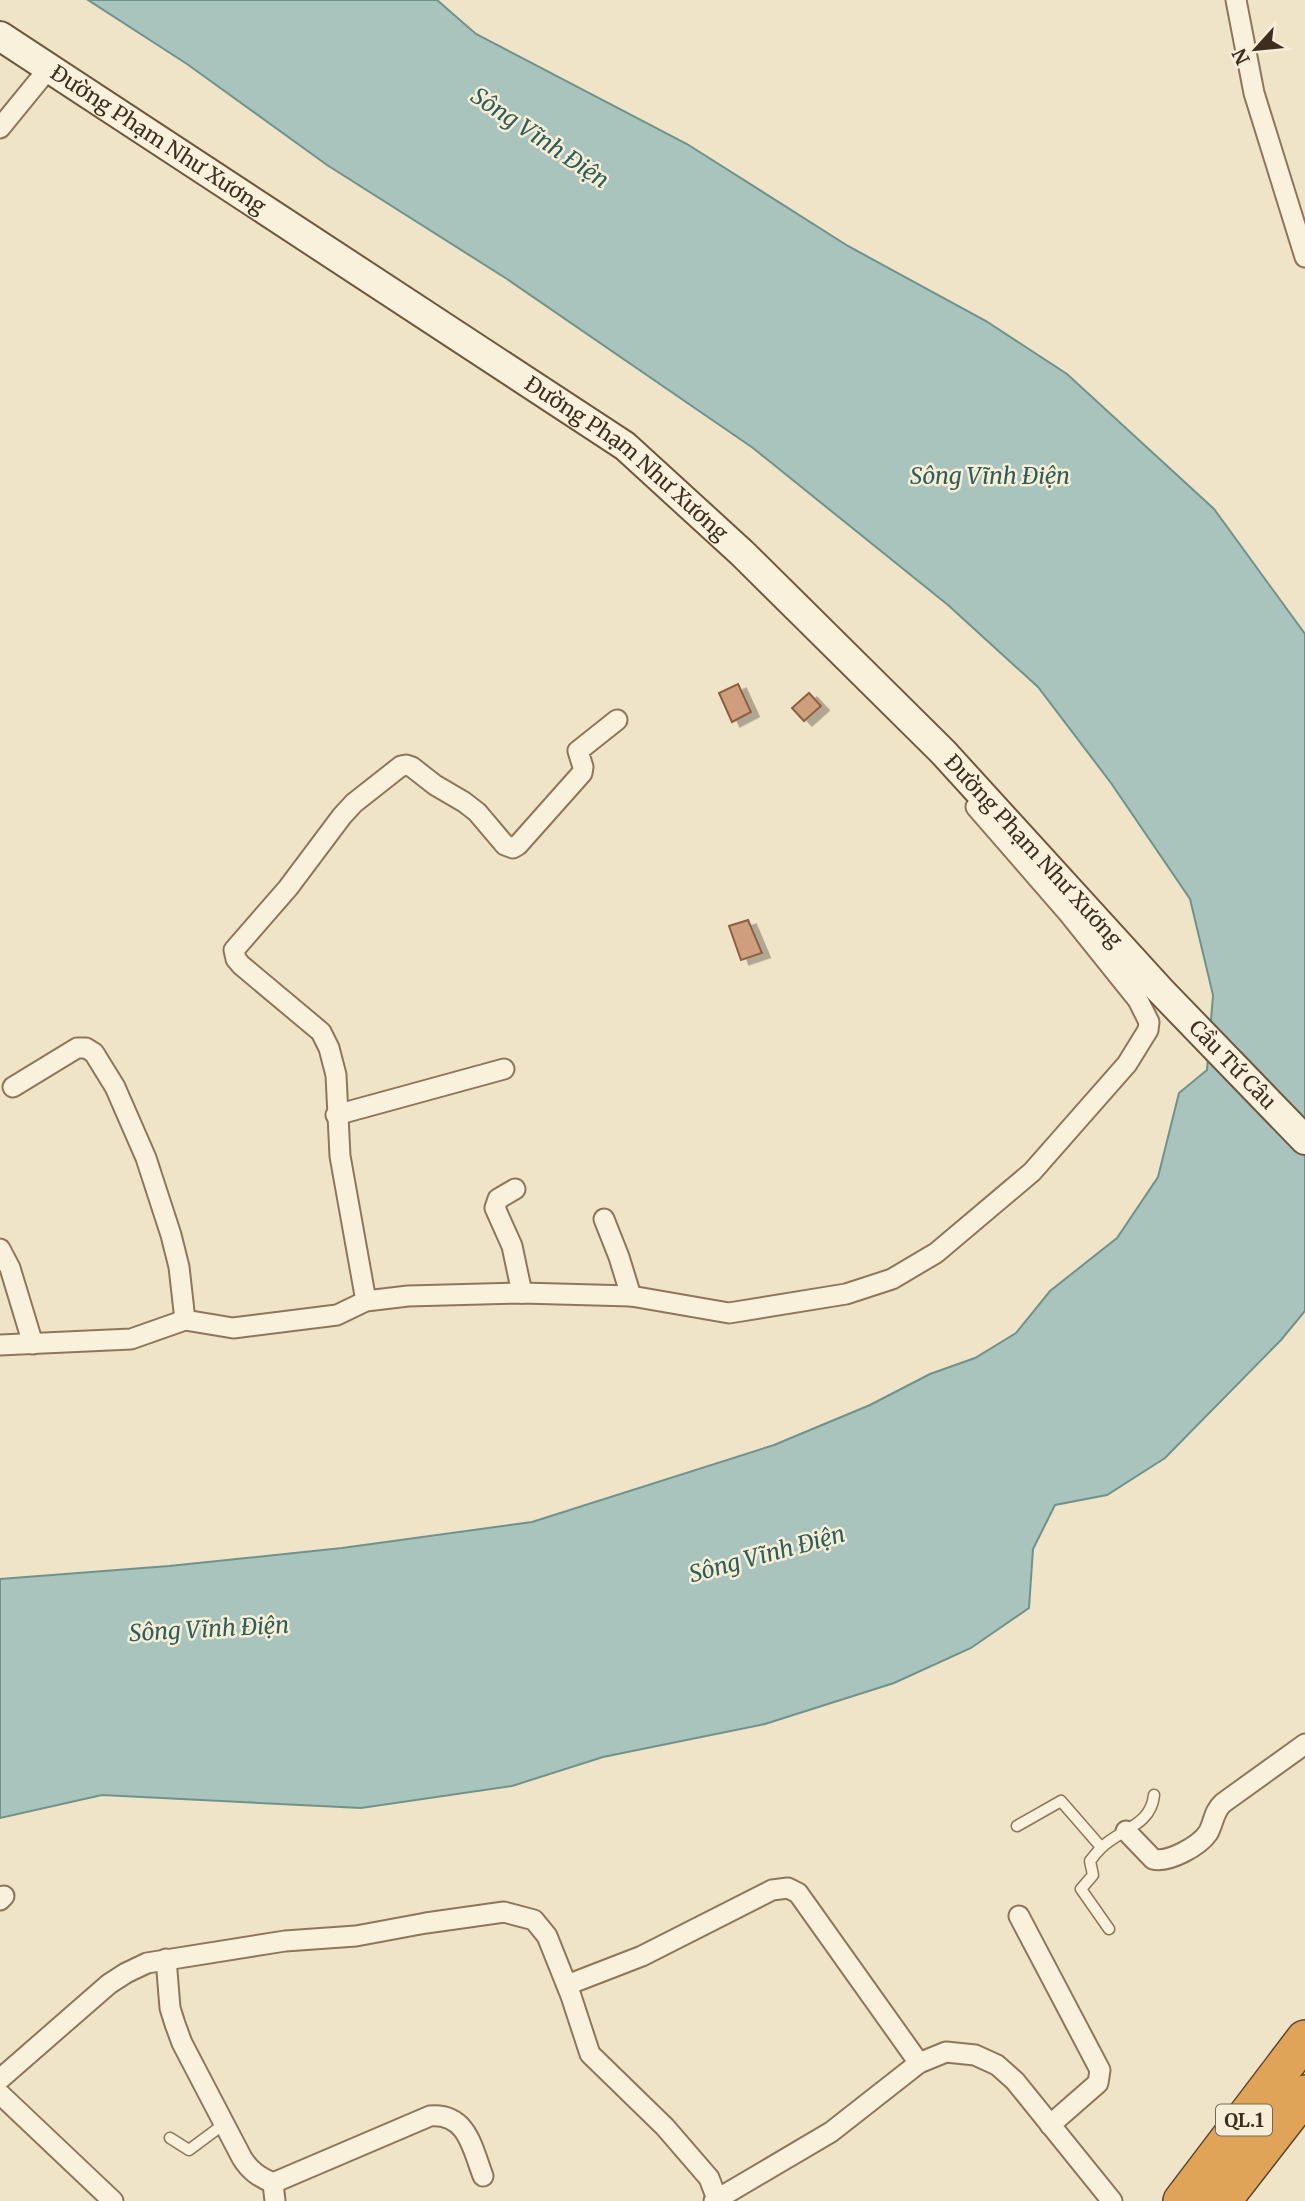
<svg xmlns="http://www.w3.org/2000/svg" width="1305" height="2201" font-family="Merriweather,serif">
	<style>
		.water { fill: #a9c4bc; stroke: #6f938a; stroke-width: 2 }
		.building { fill: #cf9f7d; stroke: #8d5f41; stroke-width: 2; filter: url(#shadow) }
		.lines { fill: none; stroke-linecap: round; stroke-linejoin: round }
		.lane-casing { stroke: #8d765c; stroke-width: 13 }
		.street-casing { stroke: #8d765c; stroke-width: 23 }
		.secondary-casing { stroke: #6f573f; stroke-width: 32 }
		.highway-casing { stroke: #5b4430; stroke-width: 40 }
		.lane { stroke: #faf1dc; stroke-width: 10 }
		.street { stroke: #faf1dc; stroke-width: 19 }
		.secondary { stroke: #faf1dc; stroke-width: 28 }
		.highway { stroke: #e0a458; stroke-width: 37 }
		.labels { text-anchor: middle; stroke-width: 5; stroke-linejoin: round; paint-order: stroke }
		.shield { fill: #f7eed8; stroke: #756857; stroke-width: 2 }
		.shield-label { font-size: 19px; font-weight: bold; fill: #3d2e20 }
		.street-label { font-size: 21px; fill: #3d2e20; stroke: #f7eed8 }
		.water-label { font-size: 23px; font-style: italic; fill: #2f5d5a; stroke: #f7eed8 }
	</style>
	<defs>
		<filter id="shadow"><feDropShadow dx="8" dy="4.5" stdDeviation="0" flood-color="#0004"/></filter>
	</defs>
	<rect width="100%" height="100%" fill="#f0e4c8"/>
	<path class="water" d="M88,0H437L476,34L687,144L848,246L986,321L1067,374L1214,509L1305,634V1311L1281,1340L1165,1458L1107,1495L1055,1505L1033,1549L1029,1608L971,1648L894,1683L765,1724L603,1757L512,1786L361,1808L102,1795L0,1818V1579L169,1566L342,1548L532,1522L774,1445L870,1405L930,1374L975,1358L1016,1333L1050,1291L1117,1238L1158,1177L1179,1093L1207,1070L1213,995L1190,899L1111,783L1038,687L948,605L753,448L507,279L327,165L187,64Z"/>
	<g class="building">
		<path d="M738,684L751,712L732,722L719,693Z"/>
		<path d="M809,693L821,706L804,721L792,708Z"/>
		<path d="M748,920L762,953L741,960L729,926Z"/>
	</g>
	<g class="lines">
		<g class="lane-casing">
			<g id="lane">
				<path d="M1017,1826L1061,1801L1101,1847"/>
				<path d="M1109,1929L1081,1889L1093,1875L1090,1861C1093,1857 1097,1852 1101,1848C1120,1829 1151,1826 1154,1795"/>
				<path d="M170,2138L189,2150L224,2124"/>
			</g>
		</g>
		<g class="street-casing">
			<g id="street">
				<path d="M1236,0L1254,93L1305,257"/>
				<path d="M0,128L49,68"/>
				<path d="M13,1087L77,1048H86L94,1053L115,1087L146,1158L171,1235L179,1267L185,1320"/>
				<path d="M336,1115L504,1069"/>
				<path d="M515,1189L498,1199L495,1208L512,1246L522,1293"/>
				<path d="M604,1219L619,1257L631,1296"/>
				<path d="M0,1249L10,1268L33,1344"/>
				<path d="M366,1301L340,1156L336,1075L329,1048L321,1032L241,965L236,959L234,950L288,888L342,816L354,803L401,766L406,765L412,767L435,785L464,802L477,812L505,845L513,848L518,845L582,773L583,767L578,751L617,720"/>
				<path d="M0,1345L131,1339L185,1320L233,1328L337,1315L366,1301L408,1296L522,1293L631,1296L729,1313L846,1294L892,1279L936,1253L1032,1172L1127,1064L1148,1030L1149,1022L1138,1000L1069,914L976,807"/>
				<path d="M1126,1831L1153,1859C1169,1863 1199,1846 1208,1833C1214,1823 1213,1812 1223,1803L1305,1744"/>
				<path d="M0,1900L4,1896"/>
				<path d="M1019,1916L1100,2070L1098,2083L1050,2125"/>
				<path d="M166,1959L170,2008L175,2024L182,2043L242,2158C250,2171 259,2177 273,2183"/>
				<path d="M567,1985L642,1956L772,1890L788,1888L798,1893L919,2063"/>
				<path d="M0,2079L109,1984L126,1973L147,1963L285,1941L356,1936L426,1923L504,1912L534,1920L547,1936L571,1996L590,2054L665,2127L709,2178L717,2199"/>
				<path d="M0,2094L113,2201"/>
				<path d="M275,2201L273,2183L430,2116C467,2113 472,2147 483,2176"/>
				<path d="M714,2201L831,2132L919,2063L946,2052L975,2055L997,2065L1015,2081L1112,2201"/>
			</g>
		</g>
		<g class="secondary-casing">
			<g id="secondary">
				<path id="s1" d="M0,36L625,446L742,553L943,752L1160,990L1305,1140"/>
			</g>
		</g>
		<g class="highway-casing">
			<g id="highway">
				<path d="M1182,2201L1305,2039"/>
				<path d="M1222,2201L1305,2094"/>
			</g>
		</g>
		<use href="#lane" class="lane"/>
		<use href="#street" class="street"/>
		<use href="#secondary" class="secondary"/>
		<use href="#highway" class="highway"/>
	</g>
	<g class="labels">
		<rect class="shield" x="1216" y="2104.5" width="56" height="31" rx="5"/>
		<g class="shield-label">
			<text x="1244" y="2127">QL.1</text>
		</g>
		<g class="street-label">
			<text dy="7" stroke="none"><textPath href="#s1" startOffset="189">Đường Phạm Như Xương</textPath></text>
			<text dy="7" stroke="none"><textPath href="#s1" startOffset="756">Đường Phạm Như Xương</textPath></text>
			<text dy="7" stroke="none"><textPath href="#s1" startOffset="1323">Đường Phạm Như Xương</textPath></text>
			<text dy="7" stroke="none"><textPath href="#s1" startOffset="1615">Cầu Tứ Câu</textPath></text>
		</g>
		<g class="water-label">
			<text transform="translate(540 138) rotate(34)" y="8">Sông Vĩnh Điện</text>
			<text x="990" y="484">Sông Vĩnh Điện</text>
			<text transform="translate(767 1554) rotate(-15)" y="8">Sông Vĩnh Điện</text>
			<text transform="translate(209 1629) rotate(-3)" y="8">Sông Vĩnh Điện</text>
		</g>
	</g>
	<g transform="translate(1256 49) rotate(243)" stroke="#f7eed8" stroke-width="5" paint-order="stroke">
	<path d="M0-5L12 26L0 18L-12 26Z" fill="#3d2e20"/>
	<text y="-10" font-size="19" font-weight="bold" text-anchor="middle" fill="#3d2e20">N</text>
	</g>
</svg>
